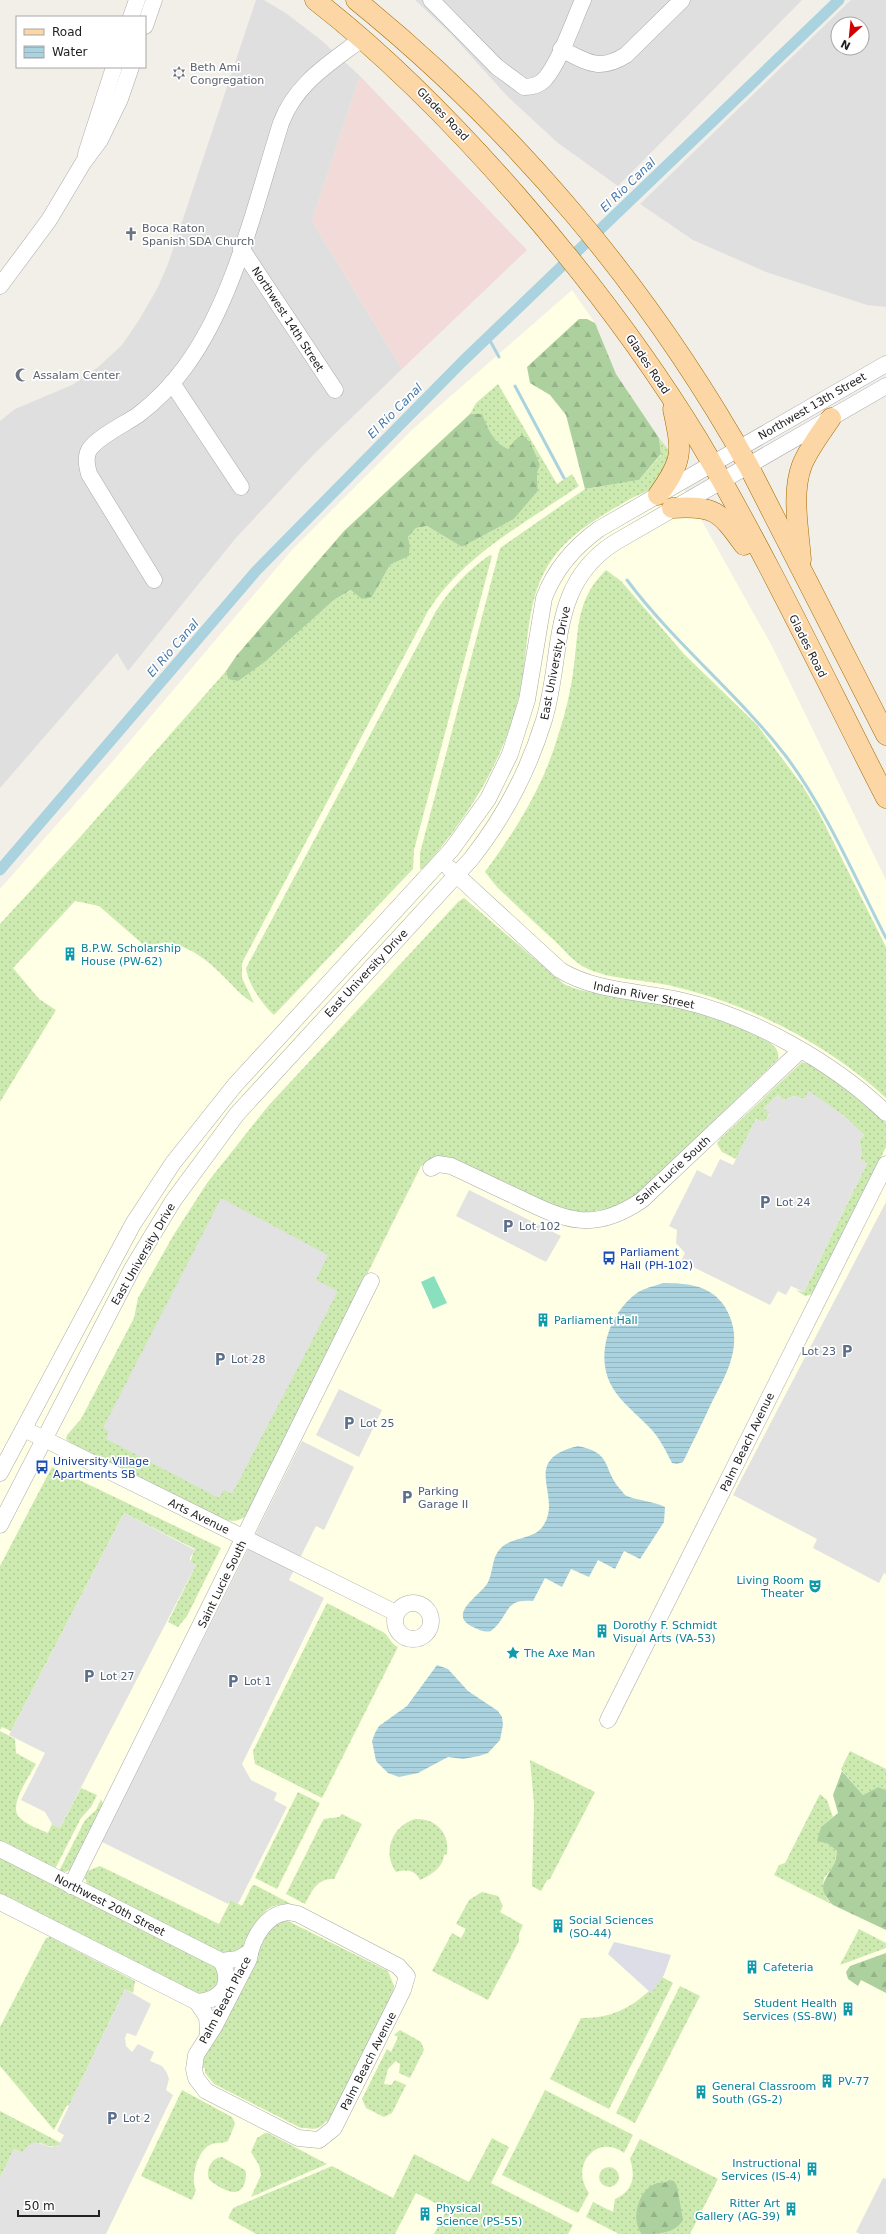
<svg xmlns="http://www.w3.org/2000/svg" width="886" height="2234" font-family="'DejaVu Sans',sans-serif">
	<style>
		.residential { fill: #e0dfdf; fill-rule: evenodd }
		.commercial { fill: #f2dad9 }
		.education { fill: #ffffe5 }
		.grass { fill: url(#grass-dots) }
		.forest { fill: url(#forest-firs) }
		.pitch { fill: #88e0be }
		.parking { fill: #e2e2e2 }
		.plaza { fill: #dddde8 }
		.water { fill: url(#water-rules) }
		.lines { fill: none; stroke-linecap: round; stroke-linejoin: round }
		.stream { stroke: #aad3df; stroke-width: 3 }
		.canal { stroke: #aad3df; stroke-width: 11 }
		.minor-casing { stroke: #a9a9a9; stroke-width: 17 }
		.major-casing { stroke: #a06b00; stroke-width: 21 }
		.minor { stroke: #fff; stroke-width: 16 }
		.major { stroke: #fcd6a4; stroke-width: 20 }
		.labels { text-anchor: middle; stroke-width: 3.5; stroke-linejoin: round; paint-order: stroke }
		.worship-label { font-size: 11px; fill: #5b616d; stroke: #fff; text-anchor: start }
		.street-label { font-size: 11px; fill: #222; stroke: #fff }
		.culture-label { font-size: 11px; fill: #0d838f; stroke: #fff; text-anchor: start }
		.service-label { font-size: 11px; fill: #4e5e75; stroke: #fff; text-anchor: start }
		.transit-label { font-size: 11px; fill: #164399; stroke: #fff; text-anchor: start }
		.water-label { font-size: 12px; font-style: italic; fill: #4a7aab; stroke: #fff }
	</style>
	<defs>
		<pattern id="grass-dots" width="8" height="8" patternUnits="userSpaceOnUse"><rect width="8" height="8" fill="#cdebb0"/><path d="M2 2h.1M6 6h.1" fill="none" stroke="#b0c997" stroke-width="1.8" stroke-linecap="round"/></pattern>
		<pattern id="forest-firs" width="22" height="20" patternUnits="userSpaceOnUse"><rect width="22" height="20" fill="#add19e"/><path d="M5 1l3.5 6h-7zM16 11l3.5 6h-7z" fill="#95b388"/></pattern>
		<pattern id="water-rules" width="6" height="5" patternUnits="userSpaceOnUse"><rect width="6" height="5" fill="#aad3df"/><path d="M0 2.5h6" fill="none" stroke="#92b5bf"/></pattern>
	</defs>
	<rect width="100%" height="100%" fill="#f2efe9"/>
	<g class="residential">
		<path d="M256,0H264L287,14L321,40L360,76L312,221L402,369L314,454L235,539L128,671L117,653L0,788V421L15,409L72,385L97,368L122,345L139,320L157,289L168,264Z"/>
		<path d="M415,0H802L618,186L558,143L507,96L452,35Z"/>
		<path d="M851,0H886V307L867,305L766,272L693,240L640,204ZM838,24H862V48H838Z"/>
	</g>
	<path class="commercial" d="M360,76L527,250L402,369L312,221Z"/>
	<path class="education" d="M572,290L595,323L616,374L659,438L668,460L773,648L886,880V2234H0V889L119,754L291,551L413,429Z"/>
	<g class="grass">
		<path d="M498,384L557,484L572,474L579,486C525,523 464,555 428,611L242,963V978L254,1003C244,998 236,989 228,981C212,964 193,947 169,943C162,942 152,945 145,946L99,906L75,901L13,968L39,999L56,1010L0,1102V924L81,836L226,671L228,679L266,661L334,600L352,590L372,597L390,565L409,556L410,545L408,537L416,528L427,526L462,547L514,519L538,491L537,473L540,465L514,441L508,449C493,442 488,429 482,415L470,414L476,403Z"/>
		<path d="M659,438L673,455C668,464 663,476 656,484C651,491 638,495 630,499C598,518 567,534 547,567C525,605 529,649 520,691C505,760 469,816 423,869H420V853L500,548L585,489L639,480L661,455Z"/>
		<path d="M490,555L492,556L414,850L413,869L274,1015C262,1004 248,984 246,968L436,611C450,589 468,570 490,555Z"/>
		<path d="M606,570L621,581L684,654L757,725L802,785L819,813L886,947V1098C830,1045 751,1005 676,987C647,979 611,981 584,967C573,961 564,950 555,941C535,923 516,905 497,887L485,872C515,831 542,789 557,739C565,715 571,691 574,665C579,628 576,599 606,570Z"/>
		<path d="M464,898L564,984C586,995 611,994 636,998C682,1007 727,1020 769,1042C775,1046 780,1052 778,1059L639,1193L619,1206L584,1213L555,1208L447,1157L426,1162L421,1166L247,1515C239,1522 234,1521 224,1520L69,1442L66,1439L67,1435L81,1419L134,1318L138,1298L173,1236L207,1183L269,1105L459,901Z"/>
		<path d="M802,1062C827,1067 867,1105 886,1123V1147L815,1291L810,1295L805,1296L796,1290L804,1292L867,1163L860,1159L862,1152L859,1140L864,1135L843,1115L809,1092L805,1099L794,1096L783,1100L778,1095L764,1108L770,1113L764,1122L756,1119L736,1159L722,1152L717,1144L720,1139Z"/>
		<path d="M52,1467L221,1548L187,1616L178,1627L168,1622L196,1565L190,1562L195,1549L124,1513L11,1731L2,1727L0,1730V1566Z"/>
		<path d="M327,1603L383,1632C390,1637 390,1643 398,1647L322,1798L255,1764L253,1751Z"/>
		<path d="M0,1731L15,1739L16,1753L36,1764C29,1777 7,1807 20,1818C27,1825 39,1829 48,1833L52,1824L60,1828L81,1788L97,1795L91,1807L81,1818L55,1869L0,1841Z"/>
		<path d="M850,1751L886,1769V1790L878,1787L863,1795L841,1769Z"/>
		<path d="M530,1760L595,1792L550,1879L547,1880L541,1891L532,1886L534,1804Z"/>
		<path d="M298,1792L320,1803L277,1889L255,1878Z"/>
		<path d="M820,1794L827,1800L833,1817L821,1827L818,1841L828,1844L837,1851L834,1866L824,1878L823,1887L826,1898L833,1905L774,1875L779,1865L785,1863Z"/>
		<path d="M101,1799L103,1804L73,1868L66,1872L59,1871L85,1820L96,1810Z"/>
		<path d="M342,1814L362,1824L334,1879C317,1878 312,1891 305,1904L286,1894L322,1822L324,1819L339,1817Z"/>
		<path d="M415,1819C436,1818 450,1833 447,1854L444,1855C443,1868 431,1875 420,1880C415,1870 407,1869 396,1872C382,1852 392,1826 415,1819Z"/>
		<path d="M0,1857L216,1967L219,1972L217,1988L200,1995L0,1894Z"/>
		<path d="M100,1866L219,1924L231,1900L242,1906L252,1886L255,1885L297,1907C253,1895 261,1936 240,1950C236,1953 230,1954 225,1955L87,1884L85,1878L87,1871Z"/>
		<path d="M482,1892L498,1896L503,1906L500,1912L523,1925L519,1934V1941L488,2000L432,1971L452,1933L461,1938L466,1929L456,1924L469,1900Z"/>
		<path d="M284,1919L388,1971L394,1986L393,1995L329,2123L326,2121C318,2132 311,2128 301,2128L214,2084L205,2073V2068H201L202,2061L271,1925Z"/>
		<path d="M859,1929L886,1943V1948L840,1965Z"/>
		<path d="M50,1937L135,1981L133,1993L125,1989L69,2106L67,2105L54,2130L0,2066V2027L46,1938Z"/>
		<path d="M662,1977L673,1983L609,2109L550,2079L581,2018C608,2019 630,2009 649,1991L651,1993Z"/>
		<path d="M680,1986L700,1996L635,2123L616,2113Z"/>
		<path d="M400,2030L421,2042L424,2050L410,2078L399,2073L400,2064L396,2061L388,2069L384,2084L391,2085L395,2080L406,2085L392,2113L384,2117L366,2108L362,2099L387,2049L391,2052L398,2037L394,2035Z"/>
		<path d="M182,2090L232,2117L235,2124L228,2141C222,2144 215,2142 210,2145C197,2151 190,2179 196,2190L192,2200L141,2176Z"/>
		<path d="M545,2090L633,2135L624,2153C597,2133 569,2166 589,2193L578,2213L502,2175Z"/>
		<path d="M0,2111L61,2143L59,2145C41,2151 41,2132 22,2153L14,2149L0,2178Z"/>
		<path d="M265,2133H268L327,2164L251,2197L261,2175L259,2165L251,2152L257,2138Z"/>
		<path d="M492,2138L509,2147L491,2183L573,2225L568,2234H434L447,2209L416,2193L395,2234H256L228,2218L233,2208L332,2166L393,2198L414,2154L469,2182Z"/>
		<path d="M640,2139L718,2179L690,2234H619L586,2217L593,2202L613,2212L615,2199C633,2191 636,2177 630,2159Z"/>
		<path d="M222,2157L245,2170C248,2177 244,2193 234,2192C227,2192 213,2184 209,2179C206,2169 211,2158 222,2157Z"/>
		<circle cx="609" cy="2177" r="10"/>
	</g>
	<g class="forest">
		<path d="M579,319H587L595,323L616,374L659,438L661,454L639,480L585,489L566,415L550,395L530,383L527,367Z"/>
		<path d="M470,414H482C488,429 493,442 508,449L514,441L522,435L530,442L540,465L537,473L538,491L514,519L462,547L427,526L416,528L408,537L410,545L409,556L390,565L372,597L362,599L351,590L334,600L266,661L238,681L228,679L226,671L237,655L344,531Z"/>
		<path d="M842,1771L863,1795L878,1787L886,1790V1930L833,1905C816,1887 824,1883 833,1866C836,1862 836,1856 837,1851L828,1844L817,1841L821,1827L838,1813L833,1795Z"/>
		<path d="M886,1953V1993L861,1980L858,1986L848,1979L846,1972L850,1966Z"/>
		<path d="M669,2180L674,2181L677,2186L683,2220C675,2234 657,2234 642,2234C630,2220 638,2189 657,2183C662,2182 665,2184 669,2180Z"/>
	</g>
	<path class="pitch" d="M434,1276L447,1303L433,1309L421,1282Z"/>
	<g class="parking">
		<path d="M809,1091L843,1115L864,1135L859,1140L862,1152L860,1159L867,1163L804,1292L791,1286L786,1295L778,1291L770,1305L681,1261L685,1253L676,1243L677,1230L669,1226L697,1170L711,1177L720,1159L733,1165L756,1119L764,1122L770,1114L764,1108L778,1095L783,1100L794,1096L805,1099Z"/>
		<path d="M469,1190L561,1236L546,1262L456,1216Z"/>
		<path d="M221,1198L328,1255L316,1280L338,1291L232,1494L224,1490L219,1498L106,1439L109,1431L103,1428Z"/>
		<path d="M886,1202V1574L884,1573L879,1583L813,1548L817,1539L733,1495Z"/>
		<path d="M339,1389L382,1410L359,1457L316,1435Z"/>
		<path d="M302,1441L354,1467L324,1530L316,1526L289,1580L324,1598L242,1764L251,1780L277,1793L274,1800L287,1807L238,1904L231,1900L228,1904L102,1842Z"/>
		<path d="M124,1513L195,1550L190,1558V1562L196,1565L60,1828L52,1824L45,1812L21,1800L45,1753L9,1735Z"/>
		<path d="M125,1989L151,2004L136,2036L127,2033L125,2038L126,2046L132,2052L138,2044L154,2052L150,2061L162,2066L167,2073L169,2079L166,2090L173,2095L106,2234H0V2178L14,2149L22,2153L27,2146L35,2142L51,2147L59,2145L64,2135L57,2131Z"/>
		<path d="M883,2178L886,2179V2234H860L856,2232Z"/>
	</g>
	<path class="plaza" d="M614,1942L671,1955L664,1975L651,1993L608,1954Z"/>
	<g class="water">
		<path d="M663,1283C687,1283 711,1285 725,1307C746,1342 727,1373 711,1404C702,1424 692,1443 683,1462L677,1464L672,1463C666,1451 660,1439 651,1429C639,1416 623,1404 614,1390C593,1358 609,1313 637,1293C644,1288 655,1286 663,1283Z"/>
		<path d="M578,1446C613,1453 602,1468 620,1489C622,1491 624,1495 627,1496C639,1501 653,1501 665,1507L664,1522L640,1559L624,1551L615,1569L598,1560L589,1577L571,1569L562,1587L545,1578L533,1601C503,1598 510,1616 491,1631C484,1633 478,1629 471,1626C448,1614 480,1595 487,1584C494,1573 491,1557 501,1548C513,1536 534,1540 543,1526C564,1496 518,1460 578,1446Z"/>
		<path d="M437,1665L448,1669L468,1691L498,1711L502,1717L503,1725L500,1740L488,1753L479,1756L463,1759L448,1757L418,1773L399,1777L388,1773L376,1761L372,1741L375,1733L379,1726L407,1706Z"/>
	</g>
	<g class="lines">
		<g class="stream">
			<path d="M488,337L499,357"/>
			<path d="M515,386L564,478"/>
			<path d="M627,580C674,643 737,693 785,755C826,809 855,878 886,938"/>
		</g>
		<path class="canal" d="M0,870L256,571L462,362L839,0"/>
		<g class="minor-casing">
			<g id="minor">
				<path d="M431,0L497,67L524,87C531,87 538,86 544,80C559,64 573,22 583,0"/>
				<path d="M131,17L137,0"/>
				<path d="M145,26L154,0"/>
				<path d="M561,49C587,62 599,72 626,55L682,0"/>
				<path d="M86,154L114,67"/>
				<path d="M241,248L335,390"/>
				<path d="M0,286L49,220L83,163L100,140L120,99L131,67"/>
				<path d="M172,383L241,487"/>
				<path d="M154,580L89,474C87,466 85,458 89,450C97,437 125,424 138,415C155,402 172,385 185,367C234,301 256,202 281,123C296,83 330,63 363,38"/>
				<path d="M449,868L560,970C596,992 641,991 683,1001C753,1017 834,1063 886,1113"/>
				<path d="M431,1168L438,1164L451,1166C473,1176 495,1187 517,1197C566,1221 594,1233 642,1200L801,1050"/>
				<path d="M24,1429L396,1613"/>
				<path d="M0,1473L133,1224L173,1163L235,1085L452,849L488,799L510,754L527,700L544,598C555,569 574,547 599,529L886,364"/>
				<path d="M0,1525L132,1269L173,1201L237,1114L471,859C505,816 528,772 544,720C564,654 548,586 614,543L886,386"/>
				<circle cx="413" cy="1621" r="18"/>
				<path d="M608,1720L886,1164"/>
				<path d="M0,1849L221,1961L238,1959L250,1952"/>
				<path d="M71,1886L371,1281"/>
				<path d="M0,1902L197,2002L207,2017L208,2033"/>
				<path d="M288,1912L298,1914L398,1966L407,1976L403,1990L334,2128L319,2140L298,2138L206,2091L196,2078L194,2069L196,2055L214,2027L249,1959C252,1938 266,1914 288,1912Z"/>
				<path d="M197,2002C222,2000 234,1984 221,1961"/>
			</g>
		</g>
		<g class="major-casing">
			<g id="major">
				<path d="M315,0C391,59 456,126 518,197C585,274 646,354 699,441C767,556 825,679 886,798"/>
				<path d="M356,0C515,129 649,288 749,467L886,735"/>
				<path d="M658,495C684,459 682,452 673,409"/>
				<path d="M672,508C715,505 720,512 744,545"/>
				<path d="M801,560C799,530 791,494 802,465C809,448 821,433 831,418"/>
			</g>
		</g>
		<use href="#minor" class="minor"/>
		<use href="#major" class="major"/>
	</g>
	<defs>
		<g id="synagogue-bare" transform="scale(1.08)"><path d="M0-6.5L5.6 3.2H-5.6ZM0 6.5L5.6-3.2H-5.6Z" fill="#6b7280" stroke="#fff" stroke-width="2.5" paint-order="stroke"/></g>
		<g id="church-bare" transform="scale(1.08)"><path d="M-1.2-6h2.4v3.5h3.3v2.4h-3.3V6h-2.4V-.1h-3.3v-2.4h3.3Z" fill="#6b7280" stroke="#fff" stroke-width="2.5" paint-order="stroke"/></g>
		<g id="mosque-bare" transform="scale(1.08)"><path d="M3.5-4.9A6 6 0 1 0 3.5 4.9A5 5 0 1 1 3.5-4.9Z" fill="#6b7280" stroke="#fff" stroke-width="2.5" paint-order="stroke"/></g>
		<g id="building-bare" transform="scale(1.08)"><path d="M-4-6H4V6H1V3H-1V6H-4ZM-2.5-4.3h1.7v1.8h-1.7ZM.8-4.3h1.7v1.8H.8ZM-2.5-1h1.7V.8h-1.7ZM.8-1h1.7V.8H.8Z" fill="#0f9aa8" stroke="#fff" stroke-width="2.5" paint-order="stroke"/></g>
		<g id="parking-bare" transform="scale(1.08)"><path d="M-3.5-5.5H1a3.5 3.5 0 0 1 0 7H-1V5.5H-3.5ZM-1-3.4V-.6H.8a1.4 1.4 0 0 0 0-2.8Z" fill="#5c6f8a" stroke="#fff" stroke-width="2.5" paint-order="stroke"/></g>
		<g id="bus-bare" transform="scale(1.08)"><path d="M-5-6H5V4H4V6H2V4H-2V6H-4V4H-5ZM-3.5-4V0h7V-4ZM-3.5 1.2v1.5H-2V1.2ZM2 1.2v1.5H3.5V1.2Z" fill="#1a4fb4" stroke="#fff" stroke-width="2.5" paint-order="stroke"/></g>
		<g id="theatre-bare" transform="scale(1.08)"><path d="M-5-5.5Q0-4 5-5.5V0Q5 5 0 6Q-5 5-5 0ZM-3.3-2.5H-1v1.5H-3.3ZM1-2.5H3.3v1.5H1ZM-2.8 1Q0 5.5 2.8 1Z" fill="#0f9aa8" stroke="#fff" stroke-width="2.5" paint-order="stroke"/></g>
		<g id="sight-bare" transform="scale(1.08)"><path d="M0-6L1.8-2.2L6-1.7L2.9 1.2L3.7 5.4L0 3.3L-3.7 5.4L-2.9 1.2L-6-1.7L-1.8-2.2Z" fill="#0f9aa8" stroke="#fff" stroke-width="2.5" paint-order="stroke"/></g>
	</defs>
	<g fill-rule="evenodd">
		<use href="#synagogue-bare" x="179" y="73"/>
		<use href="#church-bare" x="131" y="234"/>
		<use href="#mosque-bare" x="22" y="375"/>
		<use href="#building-bare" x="70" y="954"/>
		<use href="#parking-bare" x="765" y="1202"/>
		<use href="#parking-bare" x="508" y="1226"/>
		<use href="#bus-bare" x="609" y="1258"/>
		<use href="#building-bare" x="543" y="1320"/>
		<use href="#parking-bare" x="847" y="1351"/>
		<use href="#parking-bare" x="220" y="1359"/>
		<use href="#parking-bare" x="349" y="1423"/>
		<use href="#bus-bare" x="42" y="1467"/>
		<use href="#parking-bare" x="407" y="1497"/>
		<use href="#theatre-bare" x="815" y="1586"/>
		<use href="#building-bare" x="602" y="1631"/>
		<use href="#sight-bare" x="513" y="1653"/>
		<use href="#parking-bare" x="89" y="1676"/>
		<use href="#parking-bare" x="233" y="1681"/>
		<use href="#building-bare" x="558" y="1926"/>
		<use href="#building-bare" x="752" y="1967"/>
		<use href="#building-bare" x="848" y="2009"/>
		<use href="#building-bare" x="827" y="2081"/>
		<use href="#building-bare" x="701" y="2092"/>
		<use href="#parking-bare" x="112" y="2118"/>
		<use href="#building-bare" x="812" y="2169"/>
		<use href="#building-bare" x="791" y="2209"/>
		<use href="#building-bare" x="425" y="2214"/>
	</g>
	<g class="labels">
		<g class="worship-label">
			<text x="190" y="71">Beth Ami<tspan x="190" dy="13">Congregation</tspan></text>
			<text x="142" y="232">Boca Raton<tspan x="142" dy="13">Spanish SDA Church</tspan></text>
			<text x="33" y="379">Assalam Center</text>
		</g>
		<g class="street-label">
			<text transform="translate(443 114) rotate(46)" y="4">Glades Road</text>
			<text transform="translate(288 319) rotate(57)" y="4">Northwest 14th Street</text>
			<text transform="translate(648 364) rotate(56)" y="4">Glades Road</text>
			<text transform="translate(812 406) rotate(-30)" y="4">Northwest 13th Street</text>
			<text transform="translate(808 646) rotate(63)" y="4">Glades Road</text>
			<text transform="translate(555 663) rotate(-79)" y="4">East University Drive</text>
			<text transform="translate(366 973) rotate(-47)" y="4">East University Drive</text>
			<text transform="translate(644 995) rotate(11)" y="4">Indian River Street</text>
			<text transform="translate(673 1170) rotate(-42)" y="4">Saint Lucie South</text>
			<text transform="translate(143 1254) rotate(-60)" y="4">East University Drive</text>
			<text transform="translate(747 1442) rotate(-64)" y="4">Palm Beach Avenue</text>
			<text transform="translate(199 1516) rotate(26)" y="4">Arts Avenue</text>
			<text transform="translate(222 1584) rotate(-64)" y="4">Saint Lucie South</text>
			<text transform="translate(110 1905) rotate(27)" y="4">Northwest 20th Street</text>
			<text transform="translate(225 2000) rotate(-62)" y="4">Palm Beach Place</text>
			<text transform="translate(368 2061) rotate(-63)" y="4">Palm Beach Avenue</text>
		</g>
		<g class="culture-label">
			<text x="81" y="952">B.P.W. Scholarship<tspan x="81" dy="13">House (PW-62)</tspan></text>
			<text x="554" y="1324">Parliament Hall</text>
			<text x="804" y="1584" text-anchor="end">Living Room<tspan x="804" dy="13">Theater</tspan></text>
			<text x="613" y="1629">Dorothy F. Schmidt<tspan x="613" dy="13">Visual Arts (VA-53)</tspan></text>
			<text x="524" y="1657">The Axe Man</text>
			<text x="569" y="1924">Social Sciences<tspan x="569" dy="13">(SO-44)</tspan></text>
			<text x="763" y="1971">Cafeteria</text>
			<text x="837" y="2007" text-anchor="end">Student Health<tspan x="837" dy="13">Services (SS-8W)</tspan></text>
			<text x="838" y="2085">PV-77</text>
			<text x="712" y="2090">General Classroom<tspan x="712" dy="13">South (GS-2)</tspan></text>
			<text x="801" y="2167" text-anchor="end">Instructional<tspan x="801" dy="13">Services (IS-4)</tspan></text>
			<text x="780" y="2207" text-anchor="end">Ritter Art<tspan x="780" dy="13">Gallery (AG-39)</tspan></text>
			<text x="436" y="2212">Physical<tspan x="436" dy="13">Science (PS-55)</tspan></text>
		</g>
		<g class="service-label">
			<text x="776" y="1206">Lot 24</text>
			<text x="519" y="1230">Lot 102</text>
			<text x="836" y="1355" text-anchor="end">Lot 23</text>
			<text x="231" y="1363">Lot 28</text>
			<text x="360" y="1427">Lot 25</text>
			<text x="418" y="1495">Parking<tspan x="418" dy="13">Garage II</tspan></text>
			<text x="100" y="1680">Lot 27</text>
			<text x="244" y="1685">Lot 1</text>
			<text x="123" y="2122">Lot 2</text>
		</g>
		<g class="transit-label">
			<text x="620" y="1256">Parliament<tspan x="620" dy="13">Hall (PH-102)</tspan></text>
			<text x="53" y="1465">University Village<tspan x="53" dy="13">Apartments SB</tspan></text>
		</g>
		<g class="water-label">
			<text transform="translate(628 185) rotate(-44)" y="4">El Rio Canal</text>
			<text transform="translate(395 411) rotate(-45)" y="4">El Rio Canal</text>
			<text transform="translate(173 648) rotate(-49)" y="4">El Rio Canal</text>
		</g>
	</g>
	<rect x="16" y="16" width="130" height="52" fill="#ffffff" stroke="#a7a7a7"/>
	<rect x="24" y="29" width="20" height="6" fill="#fcd6a4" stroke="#a7a7a7"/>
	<text x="52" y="36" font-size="12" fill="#222222">Road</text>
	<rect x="24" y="46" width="20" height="12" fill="url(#water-rules)" stroke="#a7a7a7"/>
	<text x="52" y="56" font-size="12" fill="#222222">Water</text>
	<g transform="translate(850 36) rotate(207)"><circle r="19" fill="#ffffff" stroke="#a7a7a7"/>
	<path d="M0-3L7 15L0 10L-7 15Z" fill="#d40000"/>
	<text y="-6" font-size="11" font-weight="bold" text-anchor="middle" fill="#222222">N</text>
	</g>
	<path d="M18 2210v6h81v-6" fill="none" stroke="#222222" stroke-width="2"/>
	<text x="24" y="2210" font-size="12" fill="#222222" stroke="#ffffff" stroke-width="3" paint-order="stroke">50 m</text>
</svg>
